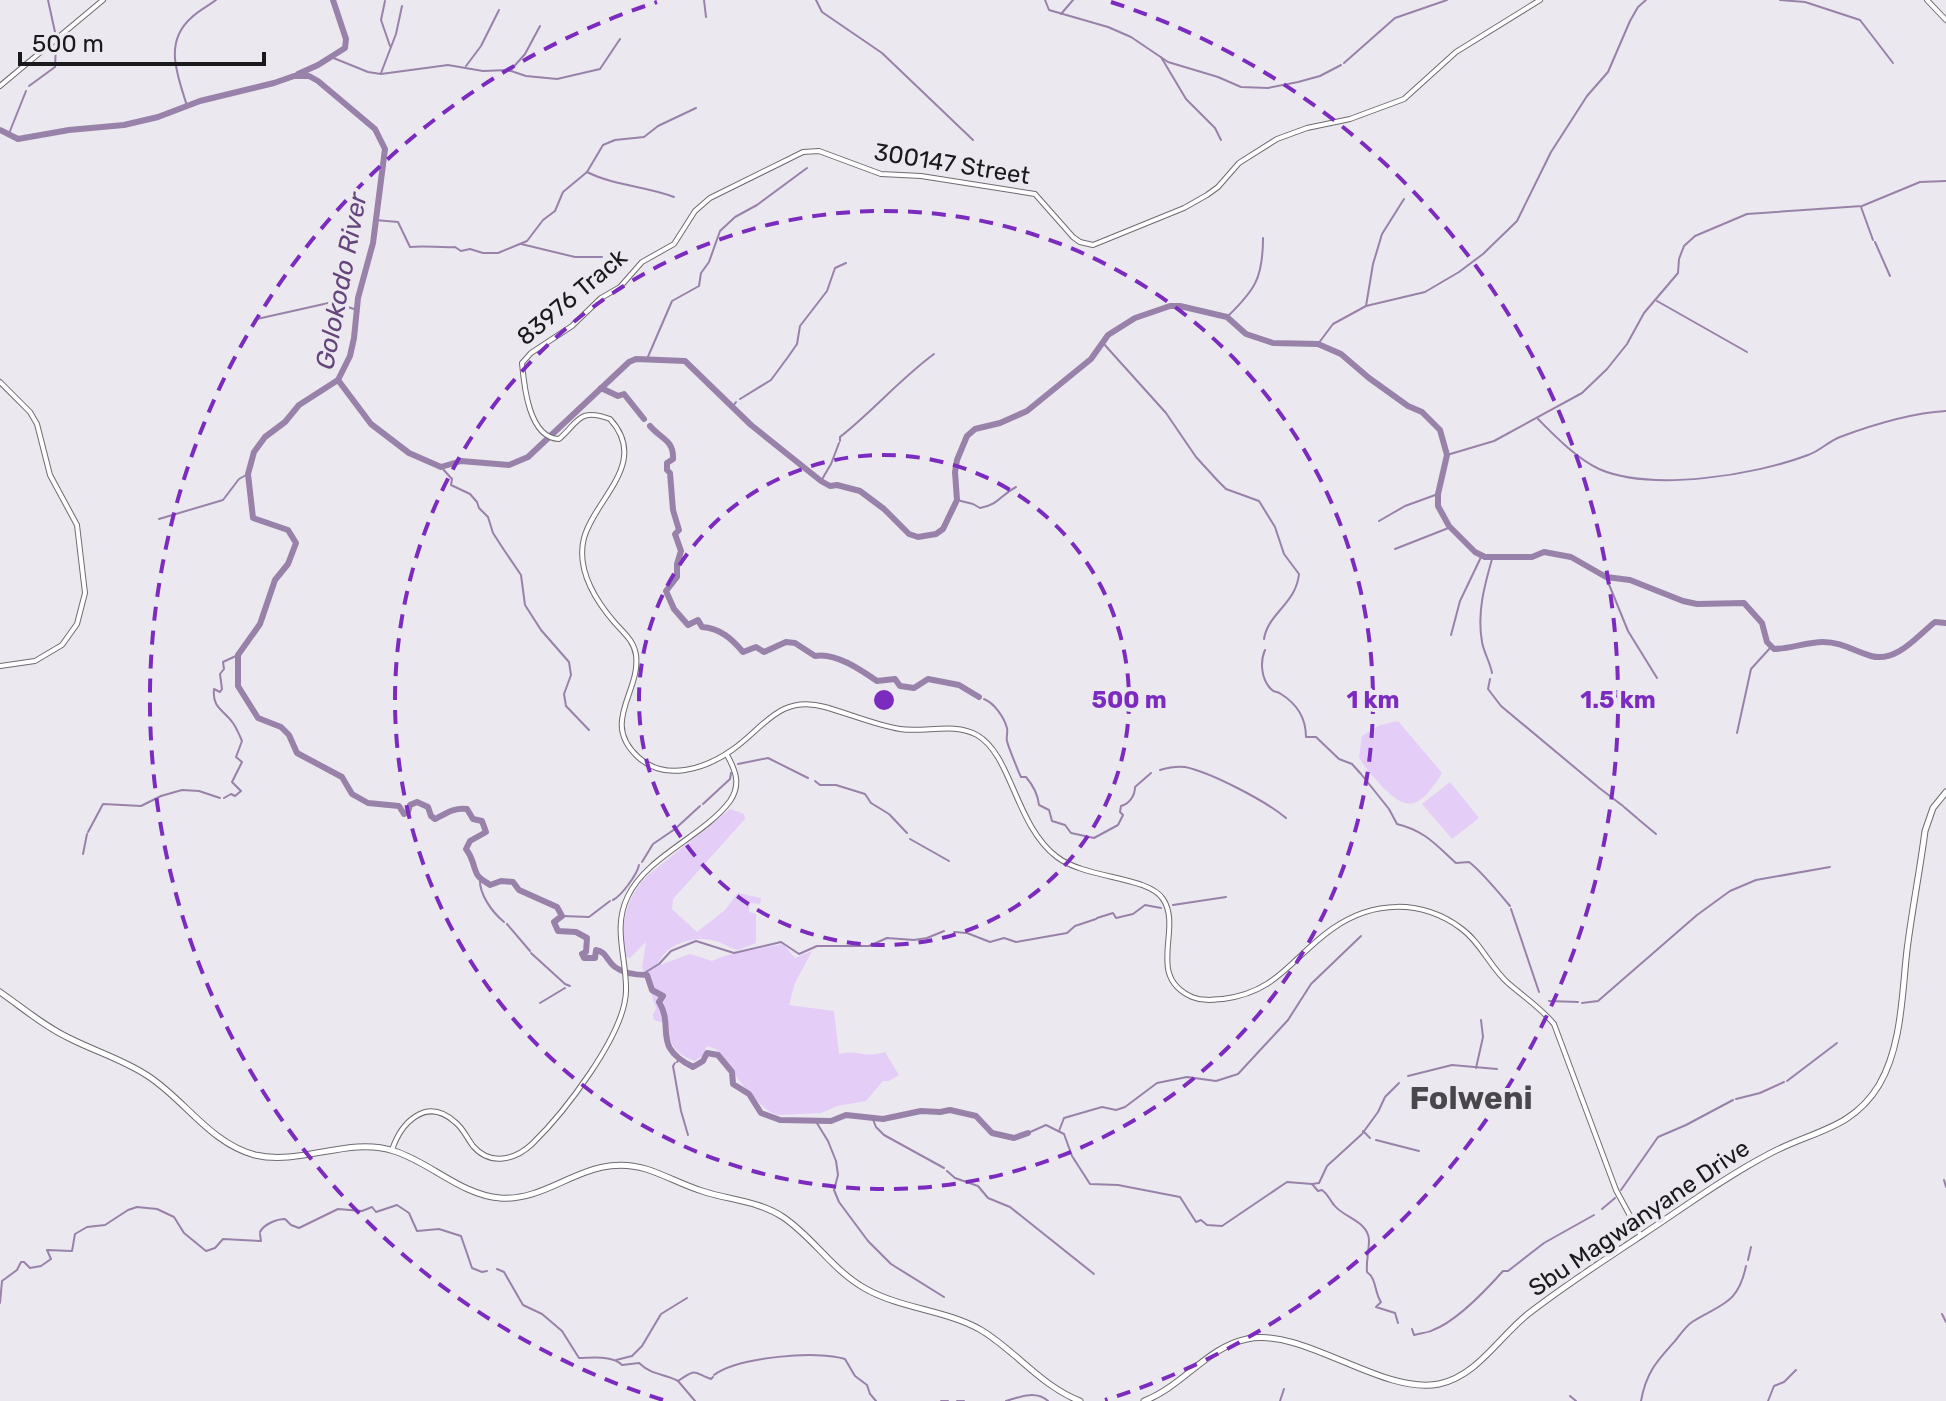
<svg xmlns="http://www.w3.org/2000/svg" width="1946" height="1401" font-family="Rubik,sans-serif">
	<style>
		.green { fill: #e4cdf7 }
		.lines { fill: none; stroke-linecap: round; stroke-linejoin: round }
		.stream { stroke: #9882a9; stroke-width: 2 }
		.river { stroke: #9882a9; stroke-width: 6 }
		.tertiary-casing { stroke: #6e6b71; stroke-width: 6 }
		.secondary-casing { stroke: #6e6b71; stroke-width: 7 }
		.tertiary { stroke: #fff; stroke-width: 4 }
		.secondary { stroke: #fff; stroke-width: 5 }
		.ring { fill: none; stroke: #7b2cbf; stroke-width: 4; stroke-dasharray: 14 10 }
		.labels { text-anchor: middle; stroke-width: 8; stroke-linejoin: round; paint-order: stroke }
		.street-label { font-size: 24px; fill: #1a191b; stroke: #ece8f0 }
		.water-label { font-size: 26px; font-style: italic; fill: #64457b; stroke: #ece8f0 }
		.district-label { font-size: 32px; font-weight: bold; fill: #49464c; stroke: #ece8f0 }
		.centre { fill: #7b2cbf; stroke: #ece8f0; stroke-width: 4 }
		.ring-label { font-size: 24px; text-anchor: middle; font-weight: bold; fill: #7b2cbf; stroke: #ece8f0; stroke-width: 8; stroke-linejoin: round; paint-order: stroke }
	</style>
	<rect width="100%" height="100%" fill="#ece8f0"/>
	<g class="green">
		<path d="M1398,721L1442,773C1420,808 1408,815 1379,783C1372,775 1364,767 1359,757L1362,736L1380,725Z"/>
		<path d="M1450,782L1479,818L1452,839L1422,804Z"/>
		<path d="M730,809L744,814L745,819L673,899L672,909L697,932L725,910L738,893L761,898L760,904L750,903L749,912L756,914V943L738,950C730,948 726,945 719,942C698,934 665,942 657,966L690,954L712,961C734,951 759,949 783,944L795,958L812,951L795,983L789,1005L834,1011L839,1054C858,1049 863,1059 885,1052L899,1075L889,1081H883L866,1101L837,1106L821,1113L778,1115L770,1112L750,1095L716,1049L707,1046L702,1056L695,1061C676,1055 668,1043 668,1024L654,1020L653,1015L656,1008L642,967L646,942L630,958L625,957C620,926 625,899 647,876Z"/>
	</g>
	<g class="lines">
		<g class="stream">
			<path d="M48,0L55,32"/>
			<path d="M704,0L706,17"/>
			<path d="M816,0L822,12L882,53L973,140"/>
			<path d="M1045,0L1049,10L1108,27L1131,37L1168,62L1218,77L1241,87L1268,88L1298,82L1320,76L1341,65"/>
			<path d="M1780,0L1805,2L1860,20L1893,63"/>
			<path d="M385,1L381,20L390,46"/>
			<path d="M1061,14L1073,0"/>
			<path d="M331,57L368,72L381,74L448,65L483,71L508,70L526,76L557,79L600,69L620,39"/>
			<path d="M1161,57L1186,99L1215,128L1221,140"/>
			<path d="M1344,63L1395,18L1447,0"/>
			<path d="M466,66L481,46L499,10"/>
			<path d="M510,71L525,54L540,26"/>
			<path d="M381,73L396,34L402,6"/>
			<path d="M29,86L55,67L56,44"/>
			<path d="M187,106C178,76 163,43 191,18C198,11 208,6 216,0"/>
			<path d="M8,136L26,91"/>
			<path d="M587,172C615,186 646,186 674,197"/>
			<path d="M1861,207L1873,240"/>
			<path d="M375,220L398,222L410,247C425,245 439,248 455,247L461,251L470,249L483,253H498L527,241L543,220L555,211L563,192L587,172L603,145L615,140L644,137L658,126L696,108"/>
			<path d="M1875,242L1890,276"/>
			<path d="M521,244L575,257H602"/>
			<path d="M1657,301L1747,352"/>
			<path d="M1366,306L1373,264L1382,234L1404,199"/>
			<path d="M1227,317C1255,290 1263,278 1263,238"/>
			<path d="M257,319L333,302L357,310"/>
			<path d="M1103,343L1166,413L1196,457L1218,481L1226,489L1259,501L1275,527L1284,554L1299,574C1296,604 1268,613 1264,639"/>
			<path d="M1318,344L1333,324L1366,306L1425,292L1459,272L1483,254L1517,221L1551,152L1587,96L1608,72L1630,21L1638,7L1646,0"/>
			<path d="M647,359L672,301L699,286L701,273L709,262L720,231L735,217L757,205L807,168"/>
			<path d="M740,399L771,380L788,357L797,344L800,326L827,291L835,268L846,263"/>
			<path d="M733,406L736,402"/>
			<path d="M1538,419C1556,437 1576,458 1599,469C1652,492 1756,475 1808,455C1820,451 1829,441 1840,437C1872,425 1912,413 1946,411"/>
			<path d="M840,441V437C873,411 900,379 934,354"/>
			<path d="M1447,455L1494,441L1582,393L1607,369L1627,344L1644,313L1678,273L1679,259L1684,246L1695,236L1747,214L1862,206L1920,182L1946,181"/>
			<path d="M441,467L452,479L451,485L470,494L477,502L479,508L488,517L493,533L504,550L521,575L525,605L541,630L569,662L571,675L564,694L566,706L589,730"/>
			<path d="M821,481L831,464L839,443"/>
			<path d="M957,500L973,504L980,508C1000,504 999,496 1016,487"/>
			<path d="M159,519L223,500L239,479L248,474"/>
			<path d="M1379,521L1405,506L1438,494"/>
			<path d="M1395,549L1451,527"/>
			<path d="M1492,559C1484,587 1477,613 1482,642C1484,653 1490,662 1492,673"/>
			<path d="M1606,577L1628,631L1657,678"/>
			<path d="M1451,635L1460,601L1482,555"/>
			<path d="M1265,650C1260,661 1261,678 1270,688C1275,694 1275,690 1281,694C1297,704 1306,719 1306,737H1316L1339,759L1352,764L1361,774L1389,809L1397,824C1425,831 1435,844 1456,863L1469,862C1481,871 1500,894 1510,906"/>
			<path d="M1490,679L1488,689L1501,706L1597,786"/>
			<path d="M984,699C994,703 1004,717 1007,728C1008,732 1006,737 1007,741C1008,746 1019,773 1021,777H1026C1032,784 1038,795 1039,805L1049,810L1052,821L1065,825L1071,833L1094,838L1118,825L1123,815L1120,812L1121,806C1129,804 1135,796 1135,787L1151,773"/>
			<path d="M1737,733L1751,669L1771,647"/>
			<path d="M738,764L768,758L808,778"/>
			<path d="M1160,770C1167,768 1177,766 1185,767C1210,772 1266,801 1286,818"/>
			<path d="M815,781L820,785H836L865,794L871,803L889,814L907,833"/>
			<path d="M1598,787L1623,806"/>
			<path d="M224,798L231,794L235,796L241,791L232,782L242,762L236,757L242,741C239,734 237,729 233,723C223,709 212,708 214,689L220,692L222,689L220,674L224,669L223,662L238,655"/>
			<path d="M703,804L730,779L731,773"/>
			<path d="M1624,807L1637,818"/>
			<path d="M1638,819L1656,834"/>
			<path d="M88,832L103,804L141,806L161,796L182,790L199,791L220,798"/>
			<path d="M910,839L949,861"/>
			<path d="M83,854L87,834"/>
			<path d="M642,862L653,844L675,829L700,806"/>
			<path d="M480,879C479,894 492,912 504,922"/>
			<path d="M613,900C621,896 637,875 639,865"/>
			<path d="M1173,905L1226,897"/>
			<path d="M1511,909L1539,992"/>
			<path d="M562,916L589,917L610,901"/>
			<path d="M1097,918L1113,913L1116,918L1133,914L1145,905L1161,908"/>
			<path d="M507,924L530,951"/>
			<path d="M954,932L967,933L990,942L1004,938L1016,942L1067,933L1075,926L1096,919"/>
			<path d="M531,953L565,984L570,986"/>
			<path d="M641,975L659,964L671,951L696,941L734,953L781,942L799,954L817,946H869L887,938L914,940L927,938L944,931"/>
			<path d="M1549,1001L1578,1002"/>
			<path d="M540,1003L565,988"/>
			<path d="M1582,1003L1598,1001L1697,915L1730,891L1756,880L1830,867"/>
			<path d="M677,1062L681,1058"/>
			<path d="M675,1063L673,1066L681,1111L688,1135"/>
			<path d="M1476,1068L1483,1037L1481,1020"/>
			<path d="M1408,1076L1452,1065L1497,1069"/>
			<path d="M1787,1081L1837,1043"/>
			<path d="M1736,1099L1760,1093L1784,1082"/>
			<path d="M872,1117L876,1127L884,1135L944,1168"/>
			<path d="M815,1120L828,1141L836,1161L838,1175L834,1190L839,1202L868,1241L891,1264L944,1297"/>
			<path d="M1059,1131L1064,1118L1102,1107L1116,1110L1125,1107L1157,1083L1187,1077L1216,1081L1238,1074L1288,1020L1311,984L1361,936"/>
			<path d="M1363,1131L1370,1138"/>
			<path d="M1028,1133L1046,1125L1064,1134L1072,1156L1090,1184L1118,1185L1180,1197L1196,1222L1201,1220L1207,1225L1222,1226L1287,1182L1312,1184L1318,1191L1322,1190C1329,1195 1329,1199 1334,1205C1344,1218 1368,1221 1369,1240C1369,1251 1366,1261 1367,1272C1377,1279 1374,1292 1381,1302L1376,1307L1395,1313L1398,1323"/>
			<path d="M1376,1140L1419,1151"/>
			<path d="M947,1171L955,1178L978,1186L988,1198L1010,1207L1094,1274"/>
			<path d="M1944,1180L1946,1187"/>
			<path d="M1312,1184L1319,1183L1327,1166L1362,1134L1378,1112L1385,1097L1399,1083"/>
			<path d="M1621,1190L1658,1137L1686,1125L1733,1100"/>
			<path d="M1602,1209L1615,1198"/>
			<path d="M260,1232C264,1224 277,1219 285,1219L291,1225L299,1228L338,1209L362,1211L372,1207L376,1212L397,1205L409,1213L417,1231L439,1229L461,1236L472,1268L482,1272L487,1271"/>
			<path d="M1748,1260L1751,1247"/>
			<path d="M497,1269L504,1272L523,1305L542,1314L562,1331L579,1358C592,1358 613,1355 622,1365L639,1363C653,1376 663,1373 678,1381C698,1367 693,1373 711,1379L713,1377"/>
			<path d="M0,1303L2,1281L17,1270L21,1262H24L30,1268L41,1266L51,1259L47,1250L72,1251L75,1234L87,1227L105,1225L128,1210L137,1207L157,1209L174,1217L184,1233L206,1251L215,1248L223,1239L261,1241L260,1234"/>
			<path d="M1942,1314L1946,1322"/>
			<path d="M1412,1329L1414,1335C1420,1333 1428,1333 1433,1330C1457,1321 1487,1289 1503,1271H1508L1544,1243L1594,1215"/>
			<path d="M616,1360L632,1356L642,1346L661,1314L687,1298"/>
			<path d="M714,1375C738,1357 818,1350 845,1359L855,1376L867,1385L870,1394L876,1401"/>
			<path d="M678,1381L695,1401"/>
			<path d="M1570,1396L1576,1401"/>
			<path d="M941,1401H948"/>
			<path d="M957,1401H964"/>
			<path d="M1006,1401C1019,1397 1036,1390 1048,1401"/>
			<path d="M1280,1401L1284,1389"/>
			<path d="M1641,1401C1646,1373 1656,1362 1675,1341C1680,1335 1685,1327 1692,1322C1720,1304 1738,1305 1746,1266"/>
			<path d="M1768,1401L1774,1386L1784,1382L1796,1370"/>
		</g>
		<g class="river">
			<path d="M298,74L318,65L345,48L346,39L333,0"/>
			<path d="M0,130L18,139L69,130L124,125L158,117L200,101L274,83L294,76H309L318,81L375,129L385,149L373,243L358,298L354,338L350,356L338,380L371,424L409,453L441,467L461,461L509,465L528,457L629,362L636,359L685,361L751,425L821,481L830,486L837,485L860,491L884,509L909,534L918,537L936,534L943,529L957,500L955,472L957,460L967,436L975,429L1000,423L1027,411L1091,359L1108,335L1135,318L1170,306H1180L1227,317L1246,334L1273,343L1318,344L1341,354L1369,378L1408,406L1422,412L1440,430L1447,455L1438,494V506L1449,526L1475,552L1485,557H1532L1544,552L1571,557L1606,577L1630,580L1683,601L1697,604L1744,603L1762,623L1767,642L1774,649C1789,649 1807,642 1823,642C1841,642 1854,651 1871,656C1897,663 1917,636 1935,622L1946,623"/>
			<path d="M338,380L299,405L285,422L265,437L254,452L248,474L253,518L288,530L296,543L288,564L275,580L260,624L238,655V686L258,718L281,727L289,735L297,753L342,777L352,794L368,803L399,806L404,814L408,812L410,805L417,802L428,807L431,816L435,819C445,814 454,807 467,809L473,819L482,821L486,832L470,841L466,849C473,858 472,862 476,872C478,879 485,881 490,885L501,881L513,882L519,890L557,907L562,916L554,922L558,931L576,932L587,938L586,952L582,954L584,958H595L596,950C607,952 606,960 615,967C623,973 636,975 647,975L652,990L663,996L659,1002C675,1028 651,1046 693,1067L703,1061L707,1053L718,1055L732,1072L733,1084L749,1094L761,1113L780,1120L831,1121L846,1115L883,1119L921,1111L940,1112L950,1110L976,1116L992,1133L1014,1138L1028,1133"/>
			<path d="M601,388L618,396L624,394L644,419"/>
			<path d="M650,426C661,439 674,440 673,459L667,463V470L670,473L673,510L679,530L675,534L681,551L677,564V577L666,591L674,609L688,625L698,620L702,627C720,628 732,639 743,652L756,647L764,652L786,642L795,643L815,656C835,652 861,670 877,681L895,679L900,686L914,688L928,679L959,685L979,697"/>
		</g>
		<g class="tertiary-casing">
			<g id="tertiary">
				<path d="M1540,0L1456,52L1404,99L1350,119L1307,128L1277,139L1239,163L1218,187L1207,195L1184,208L1093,245L1080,242L1073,237L1035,194L921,176L881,174L819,151L803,152L710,198L695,211L674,244L642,262L620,287L601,298L572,326L531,353L522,363C524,386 529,438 559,439C578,423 578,407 610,419C650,463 595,498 584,538C576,569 596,601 615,623C624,633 634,641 636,655C641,692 600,722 638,757C665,782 705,769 732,750C764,728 779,694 825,707C850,714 875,725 900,729C925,733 954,722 977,735C1012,755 1015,825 1057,857C1086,879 1148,876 1163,899C1183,929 1145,976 1192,997C1202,1001 1212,1000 1223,999C1278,992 1291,958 1332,929C1373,900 1422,899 1462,929C1481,943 1490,967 1508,983C1524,997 1540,1007 1554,1024L1616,1190L1641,1236"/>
				<path d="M1927,0L1946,20"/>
				<path d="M0,86L103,0"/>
				<path d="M0,382L30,412L37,424L50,475L77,525L85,593L77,624L62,645L35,661L0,666"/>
				<path d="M392,1150C401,1123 426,1096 455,1122C463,1128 467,1138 473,1146C490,1166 515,1160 532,1144C563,1114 625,1035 626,991C627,958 612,928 628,896C647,856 704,836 730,801C741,785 736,771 727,755"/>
			</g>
		</g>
		<g class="secondary-casing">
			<g id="secondary">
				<path d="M0,992C23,1008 45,1027 71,1039C97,1052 124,1060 148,1076C185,1100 210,1143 255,1155C301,1166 348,1136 394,1151C430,1162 461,1195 500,1198C552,1202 587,1151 646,1169C665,1175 683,1185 702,1191C729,1200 759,1201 783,1217C814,1238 833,1271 866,1289C902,1309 946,1310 981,1330C1016,1351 1041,1386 1080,1401"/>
				<path d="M1144,1401C1182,1387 1207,1347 1247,1339C1304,1327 1381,1395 1439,1384C1477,1376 1499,1337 1528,1314C1564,1286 1604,1260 1642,1235C1683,1208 1725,1177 1769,1154C1811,1131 1852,1130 1879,1085C1902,1046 1902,993 1907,950C1912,910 1920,870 1925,831L1933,808L1946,792"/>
			</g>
		</g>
		<use href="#tertiary" class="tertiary"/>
		<use href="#secondary" class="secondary"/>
	</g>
	<g class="ring">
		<circle cx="884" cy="700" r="245"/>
		<circle cx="884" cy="700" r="489"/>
		<path d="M663 1400A734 734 0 0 1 657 2M1111 2A734 734 0 0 1 1105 1400"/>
	</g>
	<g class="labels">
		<g class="street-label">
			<text transform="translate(952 164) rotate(9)" y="8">300147 Street</text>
			<text transform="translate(572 297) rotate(-40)" y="8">83976 Track</text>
			<text transform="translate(1639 1218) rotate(-34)" y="8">Sbu Magwanyane Drive</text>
		</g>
		<g class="water-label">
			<text transform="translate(341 281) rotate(-79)" y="9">Golokodo River</text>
		</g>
		<g class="district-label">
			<text x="1471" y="1109">Folweni</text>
		</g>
	</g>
	<circle cx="884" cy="700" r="12" class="centre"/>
	<g class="ring-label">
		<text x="1129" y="708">500 m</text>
		<text x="1373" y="708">1 km</text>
		<text x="1618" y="708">1.5 km</text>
	</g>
	<path d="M20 52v12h244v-12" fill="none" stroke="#1a191b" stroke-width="4"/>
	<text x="32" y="52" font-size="24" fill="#1a191b" stroke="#ece8f0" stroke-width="6" paint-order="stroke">500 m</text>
</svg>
